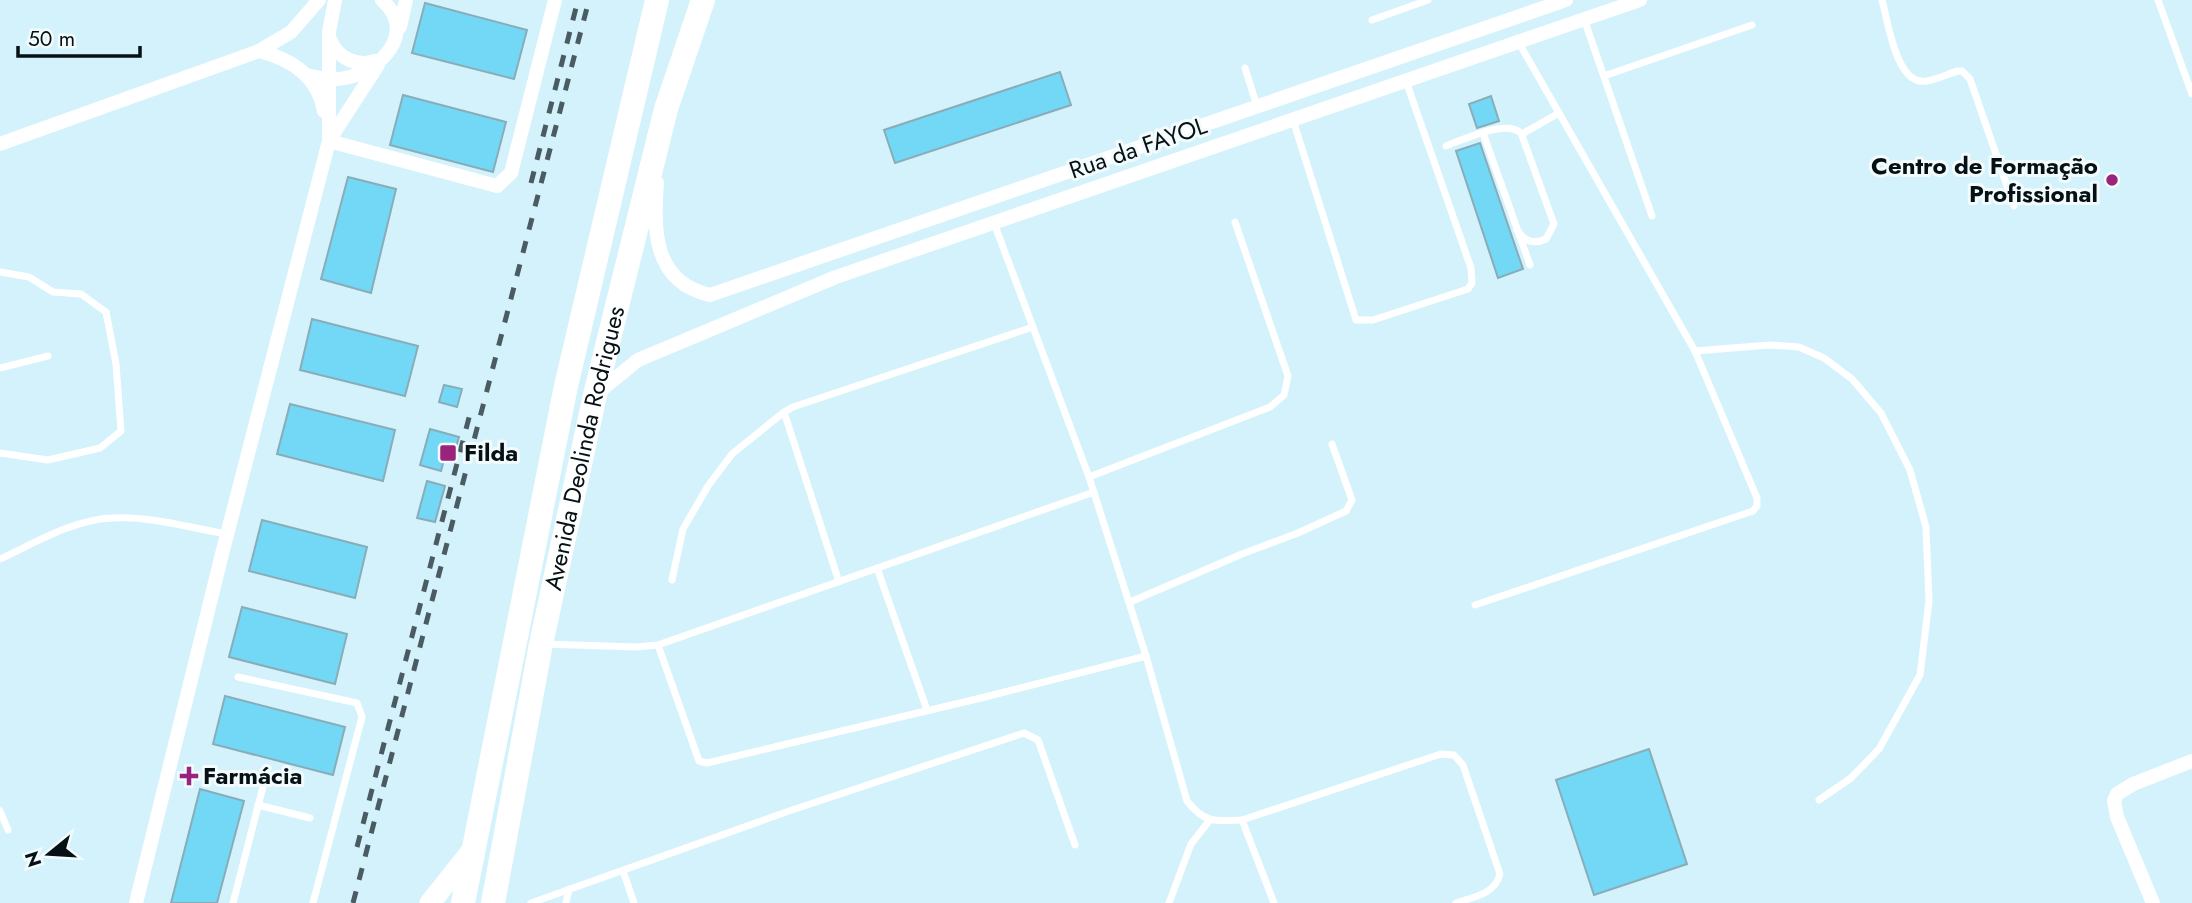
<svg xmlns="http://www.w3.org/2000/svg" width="2192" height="903" font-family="Jost,sans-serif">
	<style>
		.building { fill: #72d8f6; stroke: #89adb8; stroke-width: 2 }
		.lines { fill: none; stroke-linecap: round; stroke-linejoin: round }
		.service { stroke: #fff; stroke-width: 7 }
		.minor { stroke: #fff; stroke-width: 14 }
		.secondary { stroke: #fff; stroke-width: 21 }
		.trunk { stroke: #fff; stroke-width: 24 }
		.rail { stroke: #4a5c62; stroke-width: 5; stroke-dasharray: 12 12; stroke-linecap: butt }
		.poi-dot { fill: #9a237e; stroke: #f3fbfd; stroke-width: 2.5 }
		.labels { text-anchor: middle; stroke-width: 6; stroke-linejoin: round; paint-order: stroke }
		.street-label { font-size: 24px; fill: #051115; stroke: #f3fbfd }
		.poi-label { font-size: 24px; font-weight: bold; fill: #051115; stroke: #f3fbfd; text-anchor: start }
	</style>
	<rect width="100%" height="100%" fill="#d4f2fb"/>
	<g class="building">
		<path d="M425,3L527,30L514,79L412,53Z"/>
		<path d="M1060,72L1071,105L895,163L884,130Z"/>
		<path d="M403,95L506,122L493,172L390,145Z"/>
		<path d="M1491,96L1499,121L1477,128L1469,104Z"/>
		<path d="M1480,143L1523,269L1498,278L1456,151Z"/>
		<path d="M348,177L396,189L371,293L321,279Z"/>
		<path d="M312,319L418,346L405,396L300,370Z"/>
		<path d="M444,385L462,389L457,407L439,402Z"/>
		<path d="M290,404L395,430L383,481L277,454Z"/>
		<path d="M430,429L459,437L454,454L446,452L441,471L420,465Z"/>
		<path d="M427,481L445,486L435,522L417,518Z"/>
		<path d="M262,520L367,547L355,598L249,571Z"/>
		<path d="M242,607L347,634L335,684L229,657Z"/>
		<path d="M225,696L345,727L333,775L213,744Z"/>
		<path d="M1649,749L1687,864L1594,895L1556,780Z"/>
		<path d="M200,789L244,801L217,903H171Z"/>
	</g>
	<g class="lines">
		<g class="service">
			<path d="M1882,0C1888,21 1896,86 1926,81C1936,80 1947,74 1958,71H1962L1970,79L2014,206"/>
			<path d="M2158,0L2192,94"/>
			<path d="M1584,19L1652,216"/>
			<path d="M1372,20L1428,0"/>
			<path d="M1245,68L1257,106"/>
			<path d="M1604,76L1752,25"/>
			<path d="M1293,120L1356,320H1373L1468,289L1472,283L1471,268L1406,81"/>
			<path d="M1483,133L1530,265"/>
			<path d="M1522,134L1559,113"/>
			<path d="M1446,146C1465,139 1506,119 1521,133L1554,224L1546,239C1534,245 1524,241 1517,230"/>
			<path d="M994,223L1089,477L1146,656L1187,801C1205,824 1216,821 1242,820L1441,754L1454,755L1463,765L1500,874C1495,894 1474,897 1456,903"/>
			<path d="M0,272L29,277L53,292L81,294L106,312L116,364L121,431L100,448L48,460L0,453"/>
			<path d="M1695,351L1770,345L1799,347L1824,358L1852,379L1881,413L1910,470L1926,527L1929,601L1920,675L1879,749L1851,778L1819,800"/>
			<path d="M0,368L48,356"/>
			<path d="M784,412L839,582"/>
			<path d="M1089,477L1270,407L1284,395L1288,376L1235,222"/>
			<path d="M0,559C35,543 74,519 113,518C151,516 190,528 227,534"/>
			<path d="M877,568L927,710"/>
			<path d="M672,580L683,529L708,486L732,454L784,412L793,407L1033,327"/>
			<path d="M1130,602L1242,554L1298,533L1346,511L1352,500L1332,444"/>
			<path d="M1475,605L1753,511L1757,506V498L1695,351L1519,43"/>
			<path d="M544,644L636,647L658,645L1094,492"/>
			<path d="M658,645L699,761L707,763L981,698L1146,656"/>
			<path d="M238,677L357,703L362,717L313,903"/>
			<path d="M258,805L310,818"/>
			<path d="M0,811L8,830"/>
			<path d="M1242,820L1274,903"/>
			<path d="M623,871L634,903"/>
			<path d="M233,903L265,779"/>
			<path d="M531,903L789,811L1024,733L1038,740L1075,845"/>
			<path d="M566,903L569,889"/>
			<path d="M1169,903L1191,844L1209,821"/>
		</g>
		<g class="minor">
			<path d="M400,27L406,0"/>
			<path d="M330,39C337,58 356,67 375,61"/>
			<path d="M259,51C291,59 318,76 324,111"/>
			<path d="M306,75C320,78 331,81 345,78C381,71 418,32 382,0"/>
			<path d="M330,139L378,65"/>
			<path d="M329,141L497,186L511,173L555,0"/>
			<path d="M0,144L259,51L291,32L319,0"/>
			<path d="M657,183C653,230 653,282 710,295L1566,0"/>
			<path d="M596,394L638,360L836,277L1640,0"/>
			<path d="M136,903L222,554L329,141V32L335,0"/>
			<path d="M2153,903L2117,817L2114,801L2117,794L2133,784L2192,761"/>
		</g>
		<path class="secondary" d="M430,903L473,849"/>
		<g class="trunk">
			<path d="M463,903L566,386L657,0"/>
			<path id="s1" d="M493,903L541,644L595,395L666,109L703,0"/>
		</g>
		<g class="rail">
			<path d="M531,183L578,0"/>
			<path d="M357,847L471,410"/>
			<path d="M353,903L589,0"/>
		</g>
	</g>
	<g class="poi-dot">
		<circle cx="2112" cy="180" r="7"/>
		<rect x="439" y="444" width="18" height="18" rx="3.5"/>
		<path d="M185.5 765.5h7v7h7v7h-7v7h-7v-7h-7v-7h7z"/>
	</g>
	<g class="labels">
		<g class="street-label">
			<text transform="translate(1138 148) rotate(-19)" y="8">Rua da FAYOL</text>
			<text dy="8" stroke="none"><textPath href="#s1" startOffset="464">Avenida Deolinda Rodrigues</textPath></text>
		</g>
		<g class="poi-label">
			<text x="2098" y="174" text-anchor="end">Centro de Formação<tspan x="2098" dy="28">Profissional</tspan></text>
			<text x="464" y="461">Filda</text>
			<text x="203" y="784">Farmácia</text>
		</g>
	</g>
	<g transform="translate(49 854) rotate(252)" stroke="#f3fbfd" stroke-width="5" paint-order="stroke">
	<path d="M0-5L12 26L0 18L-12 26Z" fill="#051115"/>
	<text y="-10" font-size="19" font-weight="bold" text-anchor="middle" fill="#051115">N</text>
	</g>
	<path d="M18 46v10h122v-10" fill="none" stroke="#051115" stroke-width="3.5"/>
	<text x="28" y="46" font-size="21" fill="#051115" stroke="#f3fbfd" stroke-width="5" paint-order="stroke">50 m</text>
</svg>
